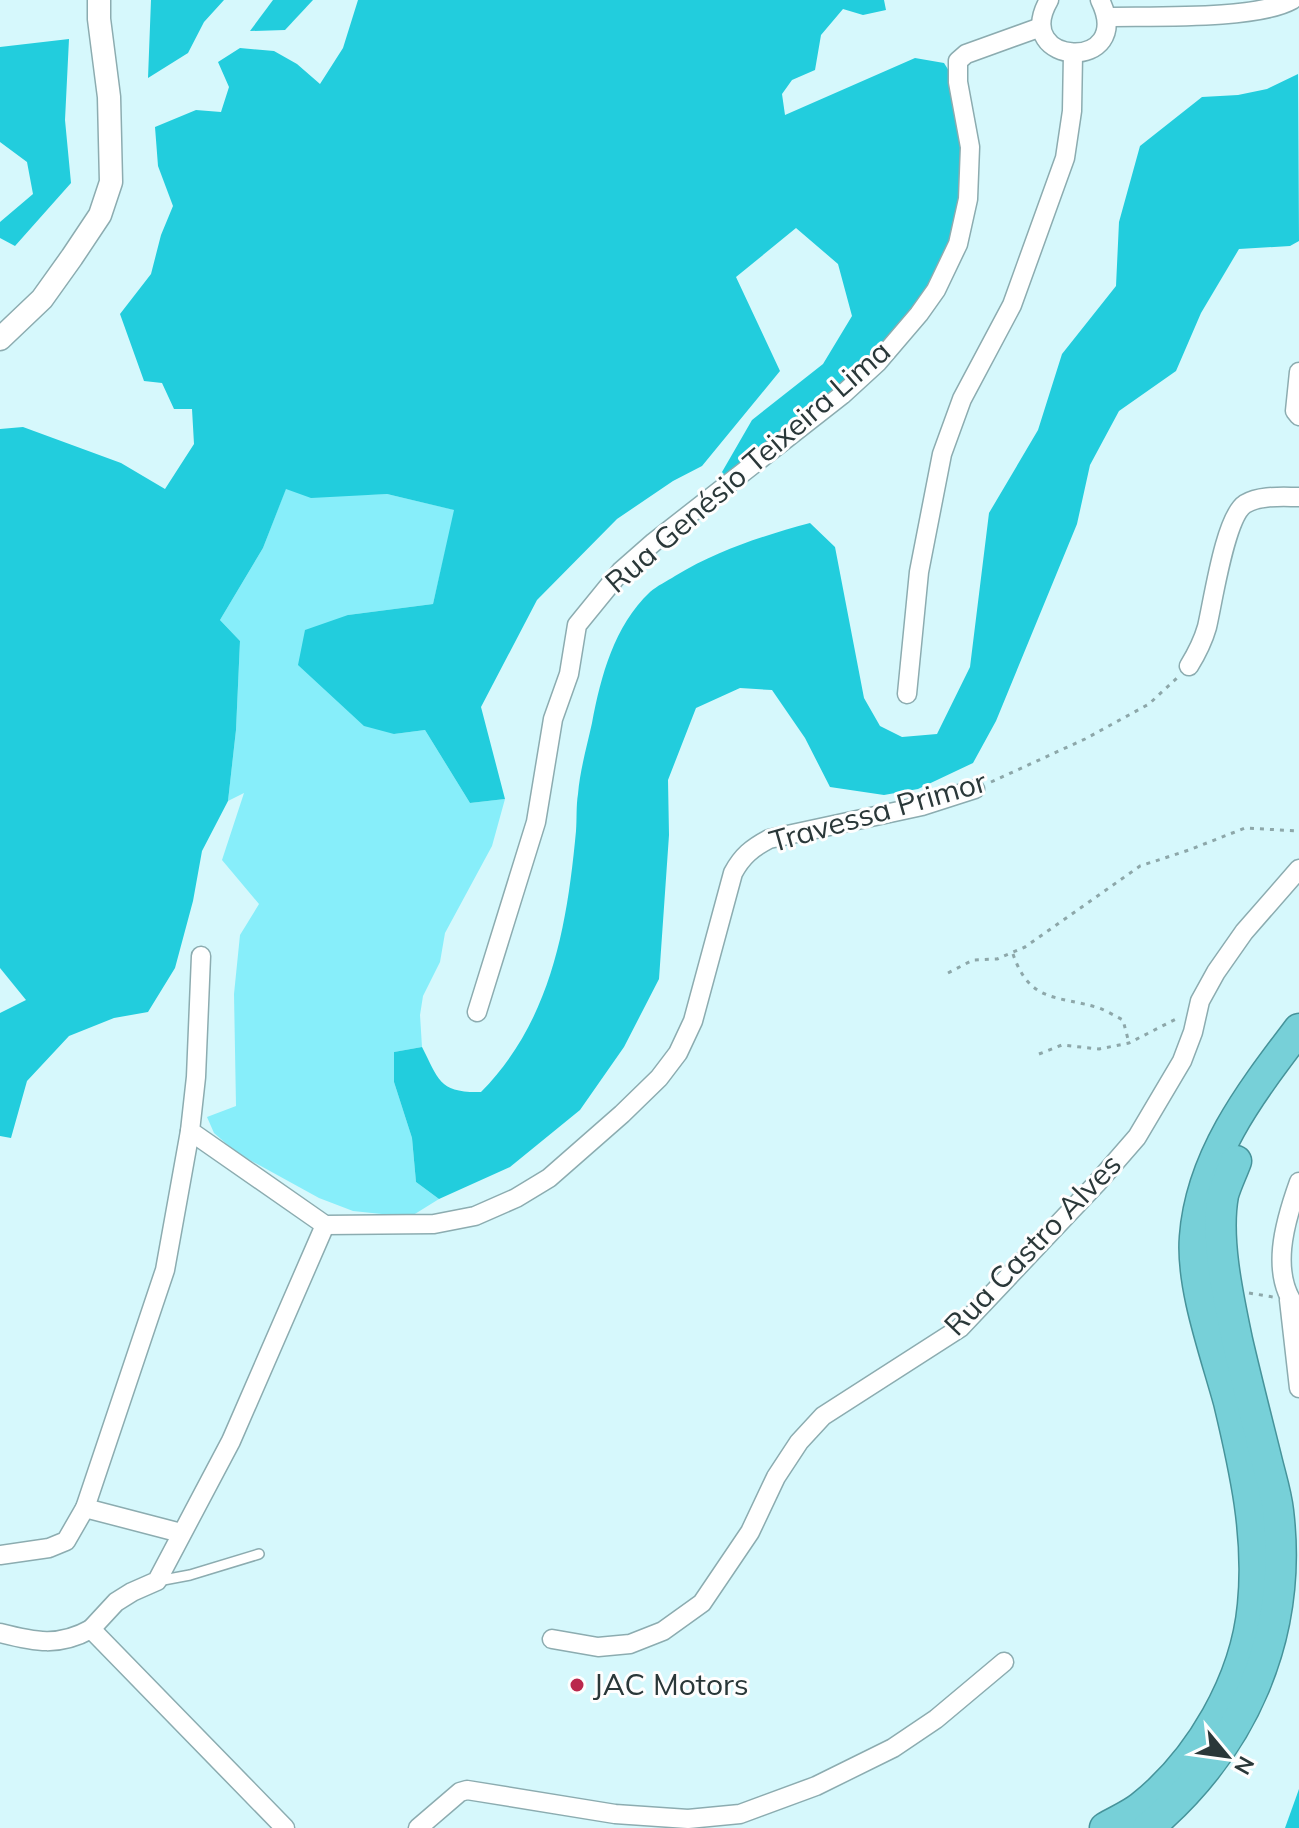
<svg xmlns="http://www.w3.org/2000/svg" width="1299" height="1828" font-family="Mulish,sans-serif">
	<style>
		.green { fill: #87eefa }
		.forest { fill: #22cddd }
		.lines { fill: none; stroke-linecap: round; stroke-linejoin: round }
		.service-casing { stroke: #8cacb0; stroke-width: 12 }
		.minor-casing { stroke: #8cacb0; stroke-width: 21 }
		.tertiary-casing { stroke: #8cacb0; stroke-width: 25 }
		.trunk-casing { stroke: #46939a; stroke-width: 33 }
		.path { stroke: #8da7a9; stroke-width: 3; stroke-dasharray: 4 6; stroke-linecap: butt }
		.service { stroke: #fff; stroke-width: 9 }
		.minor { stroke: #fff; stroke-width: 18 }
		.tertiary { stroke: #fff; stroke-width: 22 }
		.trunk { stroke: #77d0d8; stroke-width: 30 }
		.poi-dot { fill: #ba294d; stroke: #fefefe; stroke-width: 3 }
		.labels { text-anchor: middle; stroke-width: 6; stroke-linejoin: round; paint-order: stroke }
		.street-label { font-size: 30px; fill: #2a3839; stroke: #fefefe }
		.poi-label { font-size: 30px; fill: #2a3839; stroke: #fefefe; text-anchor: start }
	</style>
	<rect width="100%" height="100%" fill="#d6f8fc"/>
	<path class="green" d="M286,488L356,495L387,494L455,510L433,604L348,615L394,734L425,730L470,803L505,799L492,846L445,933L440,962L423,996L420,1015L422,1047L394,1052V1082L412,1138L416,1182L439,1199L410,1217L353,1211L319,1198L237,1153L214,1133L207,1117L236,1106L234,994L240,935L259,904L222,860L244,793L228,801L236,730L240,641L220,620L263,548Z"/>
	<g class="forest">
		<path d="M151,0H224L204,22L188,53L148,78Z"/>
		<path d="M273,0H313L285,30L250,31Z"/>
		<path d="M358,0H884L886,10L863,15L843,9L821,35L815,70L792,80L782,94L785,115L915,58L944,63L954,79L968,142L961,226L914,319L840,391L729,480L722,472L752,420L823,364L852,316L838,264L796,228L736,277L780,371L702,466L673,481L617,519L537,600L481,707L505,799L470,803L425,730L394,734L364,726L298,665L305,630L348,615L433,604L454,510L387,494L311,498L286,489L263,548L220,620L240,641L236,730L228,801L202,851L193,901L175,968L148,1012L114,1018L69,1036L27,1081L11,1138L0,1136V1013L26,1000L0,968V429L23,427L121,463L165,489L194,444L192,409H174L162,383L144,381L120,314L151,274L161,235L173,206L158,166L155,127L196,110L221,112L229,87L218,62L240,48L274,51L297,64L320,84L343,48Z"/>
		<path d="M69,39L65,120L71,183L15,246L0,238V222L33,194L27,162L0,142V47Z"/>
		<path d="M1298,74L1299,241L1290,246L1239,249L1201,313L1176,371L1119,411L1090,465L1077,524L996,721L973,763L918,789L884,795L830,787L805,738L772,690L740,688L696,708L668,780L669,835L659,979L624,1047L580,1110L510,1167L439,1199L416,1182L412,1138L394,1082V1052L422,1047C439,1080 439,1093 481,1092C551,1021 567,927 576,831C577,819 576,806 578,794C580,770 587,746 592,723C601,676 614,626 650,592C657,586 667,581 675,576C718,550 762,536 810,523L835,547L864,698L880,726L902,737L937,734L970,667L989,513L1038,430L1062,354L1116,286L1119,222L1140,146L1202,97L1238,95L1267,89Z"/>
		<path d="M1299,1789V1828H1285Z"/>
	</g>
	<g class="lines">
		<g class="service-casing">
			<path id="service" d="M158,1581L190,1575L259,1554"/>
		</g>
		<g class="minor-casing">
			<g id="minor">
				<path d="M1049,0C1010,67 1136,73 1100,0"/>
				<path d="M1107,17C1153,16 1256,20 1292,0"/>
				<path d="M1299,372L1295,411L1299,416"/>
				<path d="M1189,666C1197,653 1203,641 1207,627C1213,602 1225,517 1245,504C1260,495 1282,497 1299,497"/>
				<path d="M907,694L919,572L942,454L962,399L1012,305L1065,158L1072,111L1073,54"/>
				<path d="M201,956L196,1077L190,1131L325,1225L434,1224L475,1216L516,1198L549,1178L622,1114L659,1078L678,1053L693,1021L733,873C742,856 752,848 769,839L922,806L975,789"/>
				<path d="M477,1012L536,822L553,719L569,674L577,625L621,571L654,542L842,395L878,362L919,314L936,290L958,244L968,199L970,147L958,82V61L966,54L1041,27"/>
				<path d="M1299,1182C1285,1221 1268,1276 1299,1311"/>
				<path d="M1289,1300L1299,1388"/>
				<path d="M85,1508L181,1533"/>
				<path d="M0,1555L49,1548L66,1541L85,1508L165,1270L190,1131"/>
				<path d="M91,1629L116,1602L132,1592L157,1581L231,1441L325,1225"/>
				<path d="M0,1633C35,1642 59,1647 91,1629L285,1828"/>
				<path d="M552,1639L598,1647L630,1644L663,1631L702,1603L750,1532L776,1477L799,1442L823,1416L960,1328L1097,1183L1137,1137L1182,1061L1193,1032L1200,1001L1216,972L1244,932L1299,869"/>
				<path d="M418,1828L460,1792L467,1790L615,1814L688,1819L740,1814L816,1786L893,1748L936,1719L1004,1662"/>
			</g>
		</g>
		<g class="tertiary-casing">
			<path id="tertiary" d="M0,339L42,299L72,257L100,215L111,182L109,97L99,19V0"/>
		</g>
		<g class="trunk-casing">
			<g id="trunk">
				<path d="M1105,1828C1117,1821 1131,1815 1141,1807C1200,1760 1246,1681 1253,1605C1260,1536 1245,1469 1229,1402C1216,1354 1191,1286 1195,1237C1201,1156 1252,1091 1299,1029"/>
				<path d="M1148,1828C1243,1748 1293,1636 1278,1511C1276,1493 1270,1475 1266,1458C1256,1418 1246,1379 1237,1340C1228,1297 1215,1238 1223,1195C1226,1184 1232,1172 1236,1161"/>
			</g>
		</g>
		<g class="path">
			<path d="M991,782L1085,739L1149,704L1178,677"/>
			<path d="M1013,954C1030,1004 1058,995 1099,1008C1107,1011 1115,1016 1123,1020L1129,1043"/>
			<path d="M948,973L973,960L997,959L1025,947L1140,866L1189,850L1245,828L1299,831"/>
			<path d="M1039,1054L1062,1045L1099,1049L1129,1043L1178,1018"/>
			<path d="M1249,1293L1273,1297"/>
		</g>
		<use href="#service" class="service"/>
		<use href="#minor" class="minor"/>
		<use href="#tertiary" class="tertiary"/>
		<use href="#trunk" class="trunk"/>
	</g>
	<circle class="poi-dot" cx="577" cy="1685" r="8"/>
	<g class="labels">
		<g class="street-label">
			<text transform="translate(748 467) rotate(-41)" y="10">Rua Genésio Teixeira Lima</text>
			<text transform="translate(878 812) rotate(-16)" y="10">Travessa Primor</text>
			<text transform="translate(1033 1245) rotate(-46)" y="10">Rua Castro Alves</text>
		</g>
		<g class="poi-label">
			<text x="593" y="1695">JAC Motors</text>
		</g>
	</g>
	<g transform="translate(1227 1756) rotate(119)" stroke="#fefefe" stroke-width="6" paint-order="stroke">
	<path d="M0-6L14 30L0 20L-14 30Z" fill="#2a3839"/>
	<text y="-12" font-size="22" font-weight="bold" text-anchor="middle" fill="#2a3839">N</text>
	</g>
</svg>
